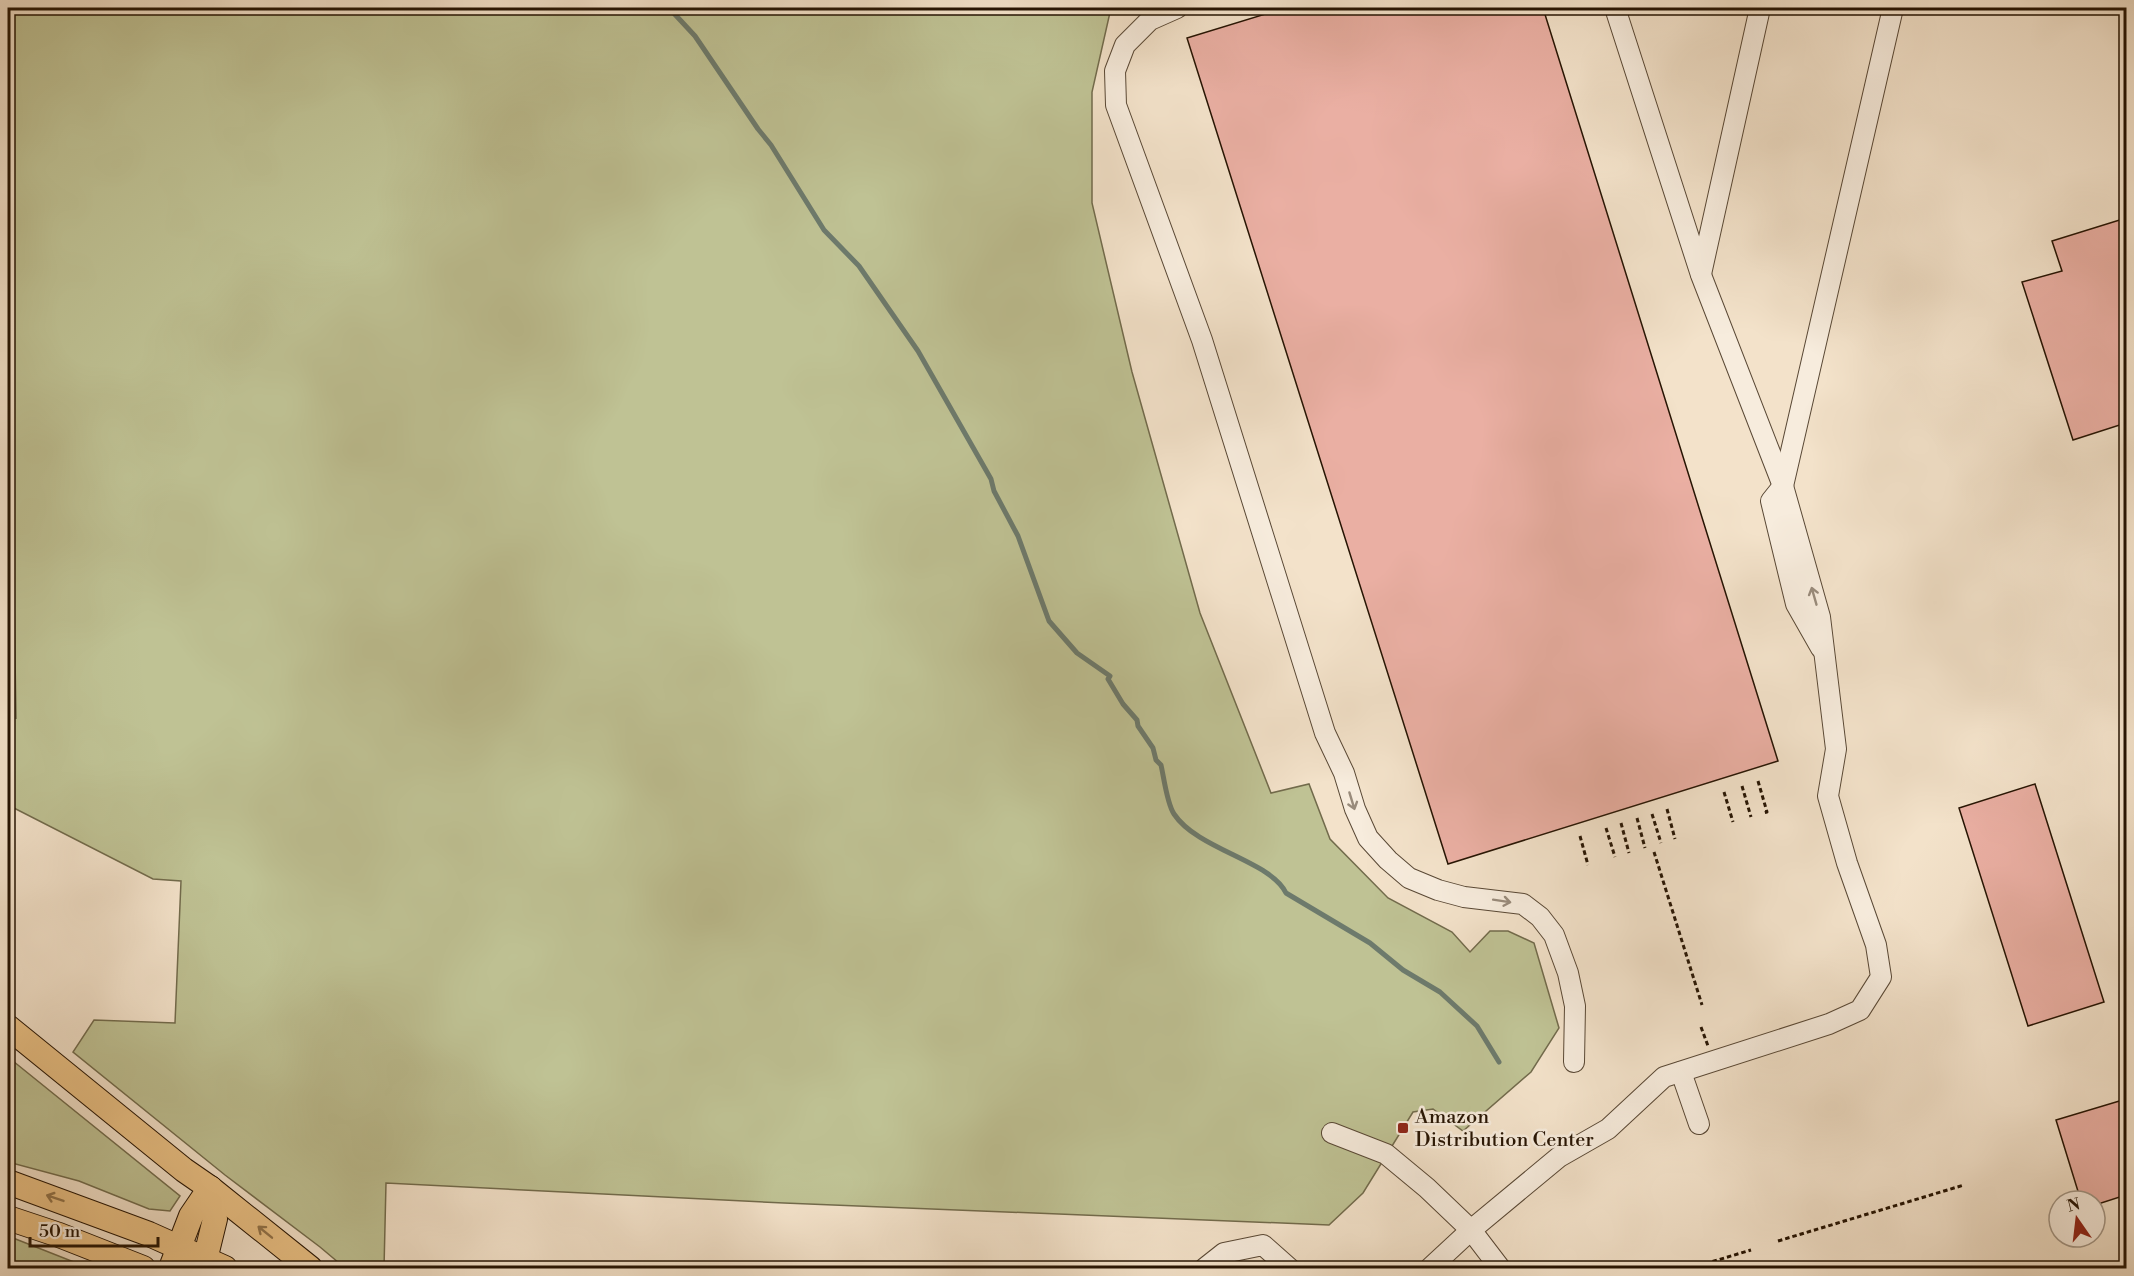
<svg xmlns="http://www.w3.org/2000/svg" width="2134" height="1276" font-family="'Libre Bodoni',serif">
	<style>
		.green { fill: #bfc294; stroke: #726b4c; stroke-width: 1.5; fill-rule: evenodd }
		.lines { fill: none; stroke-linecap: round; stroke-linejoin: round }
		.stream { stroke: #6d7a6c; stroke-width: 5 }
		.building { fill: #eaafa3; stroke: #261403; stroke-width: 1.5 }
		.minor-casing { stroke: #594835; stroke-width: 22 }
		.major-casing { stroke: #261403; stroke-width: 26 }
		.path { stroke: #261403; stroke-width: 3; stroke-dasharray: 4.5 3; stroke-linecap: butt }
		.minor { stroke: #f7ecdd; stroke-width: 20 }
		.major { stroke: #eac185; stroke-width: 24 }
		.oneway { stroke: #998b7b }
		.oneway2 { stroke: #92734a }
		.poi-dot { fill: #8f2418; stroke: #f7ecdd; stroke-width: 2 }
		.labels { text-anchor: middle; stroke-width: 5; stroke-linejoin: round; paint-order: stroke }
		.poi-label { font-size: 20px; fill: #261403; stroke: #f7ecdd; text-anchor: start }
	</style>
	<rect width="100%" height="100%" fill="#f3e2ca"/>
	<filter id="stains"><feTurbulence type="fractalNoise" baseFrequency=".00333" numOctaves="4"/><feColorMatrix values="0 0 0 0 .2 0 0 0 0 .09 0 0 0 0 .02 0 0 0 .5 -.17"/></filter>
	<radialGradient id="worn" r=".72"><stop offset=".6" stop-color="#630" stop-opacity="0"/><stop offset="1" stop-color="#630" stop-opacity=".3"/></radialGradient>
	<g class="green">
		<path d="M8,8H1111L1092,92V203L1132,372L1200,613L1271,793L1309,784L1330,839L1388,898L1452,932L1470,952L1490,931H1508L1534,943L1559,1028L1531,1072L1463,1131L1433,1109L1413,1112L1363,1193L1329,1225L784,1203L386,1183L384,1268H345L320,1247L225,1175L73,1052L94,1020L175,1023L181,881L153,879L8,805ZM11,409L16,718V719L9,466Z"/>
		<path d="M8,1057L180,1196L170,1211L149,1209L79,1181L8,1162Z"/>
		<path d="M8,1236L89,1268H90H8Z"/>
	</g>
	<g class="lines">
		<path class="stream" d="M669,8L695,36L758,129L771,145L824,230L859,266L918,351L991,479L994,491L1018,536L1049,621L1077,653L1110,676L1108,679L1123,704L1137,720L1138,726L1153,748L1156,760L1161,765C1164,778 1167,804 1174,814C1198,850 1271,861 1286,893L1370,943L1403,970L1440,992L1477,1026L1499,1062"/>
	</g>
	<g class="building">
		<path d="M1285,8H1543L1778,761L1448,864L1187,38Z"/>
		<path d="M2126,218V423L2073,440L2022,282L2062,271L2052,241Z"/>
		<path d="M2035,784L2104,1002L2028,1026L1959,808Z"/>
		<path d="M2126,1099V1195L2095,1205V1201H2081L2056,1120Z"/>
	</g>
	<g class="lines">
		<g class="minor-casing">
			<g id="minor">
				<path d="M1177,8L1150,20L1125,45L1115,71L1116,105L1202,340L1325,733L1344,773L1355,809L1368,838L1388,860L1409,878L1438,890L1464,897L1523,904L1540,917L1554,935L1568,973L1575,1006L1574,1062"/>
				<path d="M1701,274L1760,8"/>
				<path d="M1821,648L1796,604L1771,501L1783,486L1893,8"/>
				<path d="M1681,1072L1699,1124"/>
				<path d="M1332,1133L1386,1154L1427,1188L1471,1230L1500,1268"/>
				<path d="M1205,1268L1224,1253L1263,1245L1289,1268"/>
				<path d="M1430,1268L1471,1230L1559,1157L1608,1129L1664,1077L1829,1024L1860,1010L1881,977L1876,945L1847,863L1828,796L1836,749L1820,617L1783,486L1701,275L1615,8"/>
			</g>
		</g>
		<g class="major-casing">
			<g id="major">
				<path d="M8,1027L184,1170L210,1188L310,1268"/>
				<path d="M8,1182L149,1234L225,1268"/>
				<path d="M8,1218L59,1235L143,1268"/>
				<path d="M171,1268L191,1216L210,1188"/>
				<path d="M203,1268L215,1219L210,1188"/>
			</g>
		</g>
		<g class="path">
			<path d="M1758,781L1767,812L1763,813"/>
			<path d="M1742,786L1751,817"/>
			<path d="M1724,792L1733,822"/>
			<path d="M1667,809L1675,839"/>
			<path d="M1652,814L1661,843"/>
			<path d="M1637,818L1645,848"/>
			<path d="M1621,823L1629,853"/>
			<path d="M1606,828L1615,857"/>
			<path d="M1580,836L1588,865"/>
			<path d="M1654,852L1702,1005"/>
			<path d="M1701,1027L1708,1046"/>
			<path d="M1778,1241L1964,1185"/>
			<path d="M1691,1268L1751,1250"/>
		</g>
		<use href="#minor" class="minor"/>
		<use href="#major" class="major"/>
	</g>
	<defs><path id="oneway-shaft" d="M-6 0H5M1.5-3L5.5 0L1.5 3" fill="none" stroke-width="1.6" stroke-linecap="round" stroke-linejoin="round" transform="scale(1.5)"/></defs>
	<g class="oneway">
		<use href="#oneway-shaft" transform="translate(1814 596) rotate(-106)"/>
		<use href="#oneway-shaft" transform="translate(1352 801) rotate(73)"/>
		<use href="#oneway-shaft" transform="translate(1502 901) rotate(9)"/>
	</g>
	<g class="oneway2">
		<use href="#oneway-shaft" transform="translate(55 1198) rotate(-161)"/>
		<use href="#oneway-shaft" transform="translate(265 1232) rotate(-141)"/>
	</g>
	<rect class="poi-dot" x="1397" y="1122" width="12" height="12" rx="3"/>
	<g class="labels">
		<g class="poi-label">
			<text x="1415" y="1123">Amazon<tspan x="1415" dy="23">Distribution Center</tspan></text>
		</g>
	</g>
	<rect width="2134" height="1276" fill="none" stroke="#f3e2ca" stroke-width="30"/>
	<rect x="9" y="9" width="2116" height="1258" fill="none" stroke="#261403" stroke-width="3"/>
	<rect x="15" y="15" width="2104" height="1246" fill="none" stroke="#261403" stroke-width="1.5"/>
	<g transform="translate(2077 1219) rotate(346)"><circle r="28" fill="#f7ecdd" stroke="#a39686" stroke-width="1.5"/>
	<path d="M0-4.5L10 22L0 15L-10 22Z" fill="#8f2418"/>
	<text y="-9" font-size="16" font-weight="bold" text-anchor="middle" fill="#261403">N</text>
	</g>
	<path d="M30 1237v9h128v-9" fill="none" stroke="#261403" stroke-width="3"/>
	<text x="39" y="1237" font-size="18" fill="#261403" stroke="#f7ecdd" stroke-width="4.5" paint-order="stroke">50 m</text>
	<rect width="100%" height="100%" filter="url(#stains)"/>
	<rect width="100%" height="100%" fill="url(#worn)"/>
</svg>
